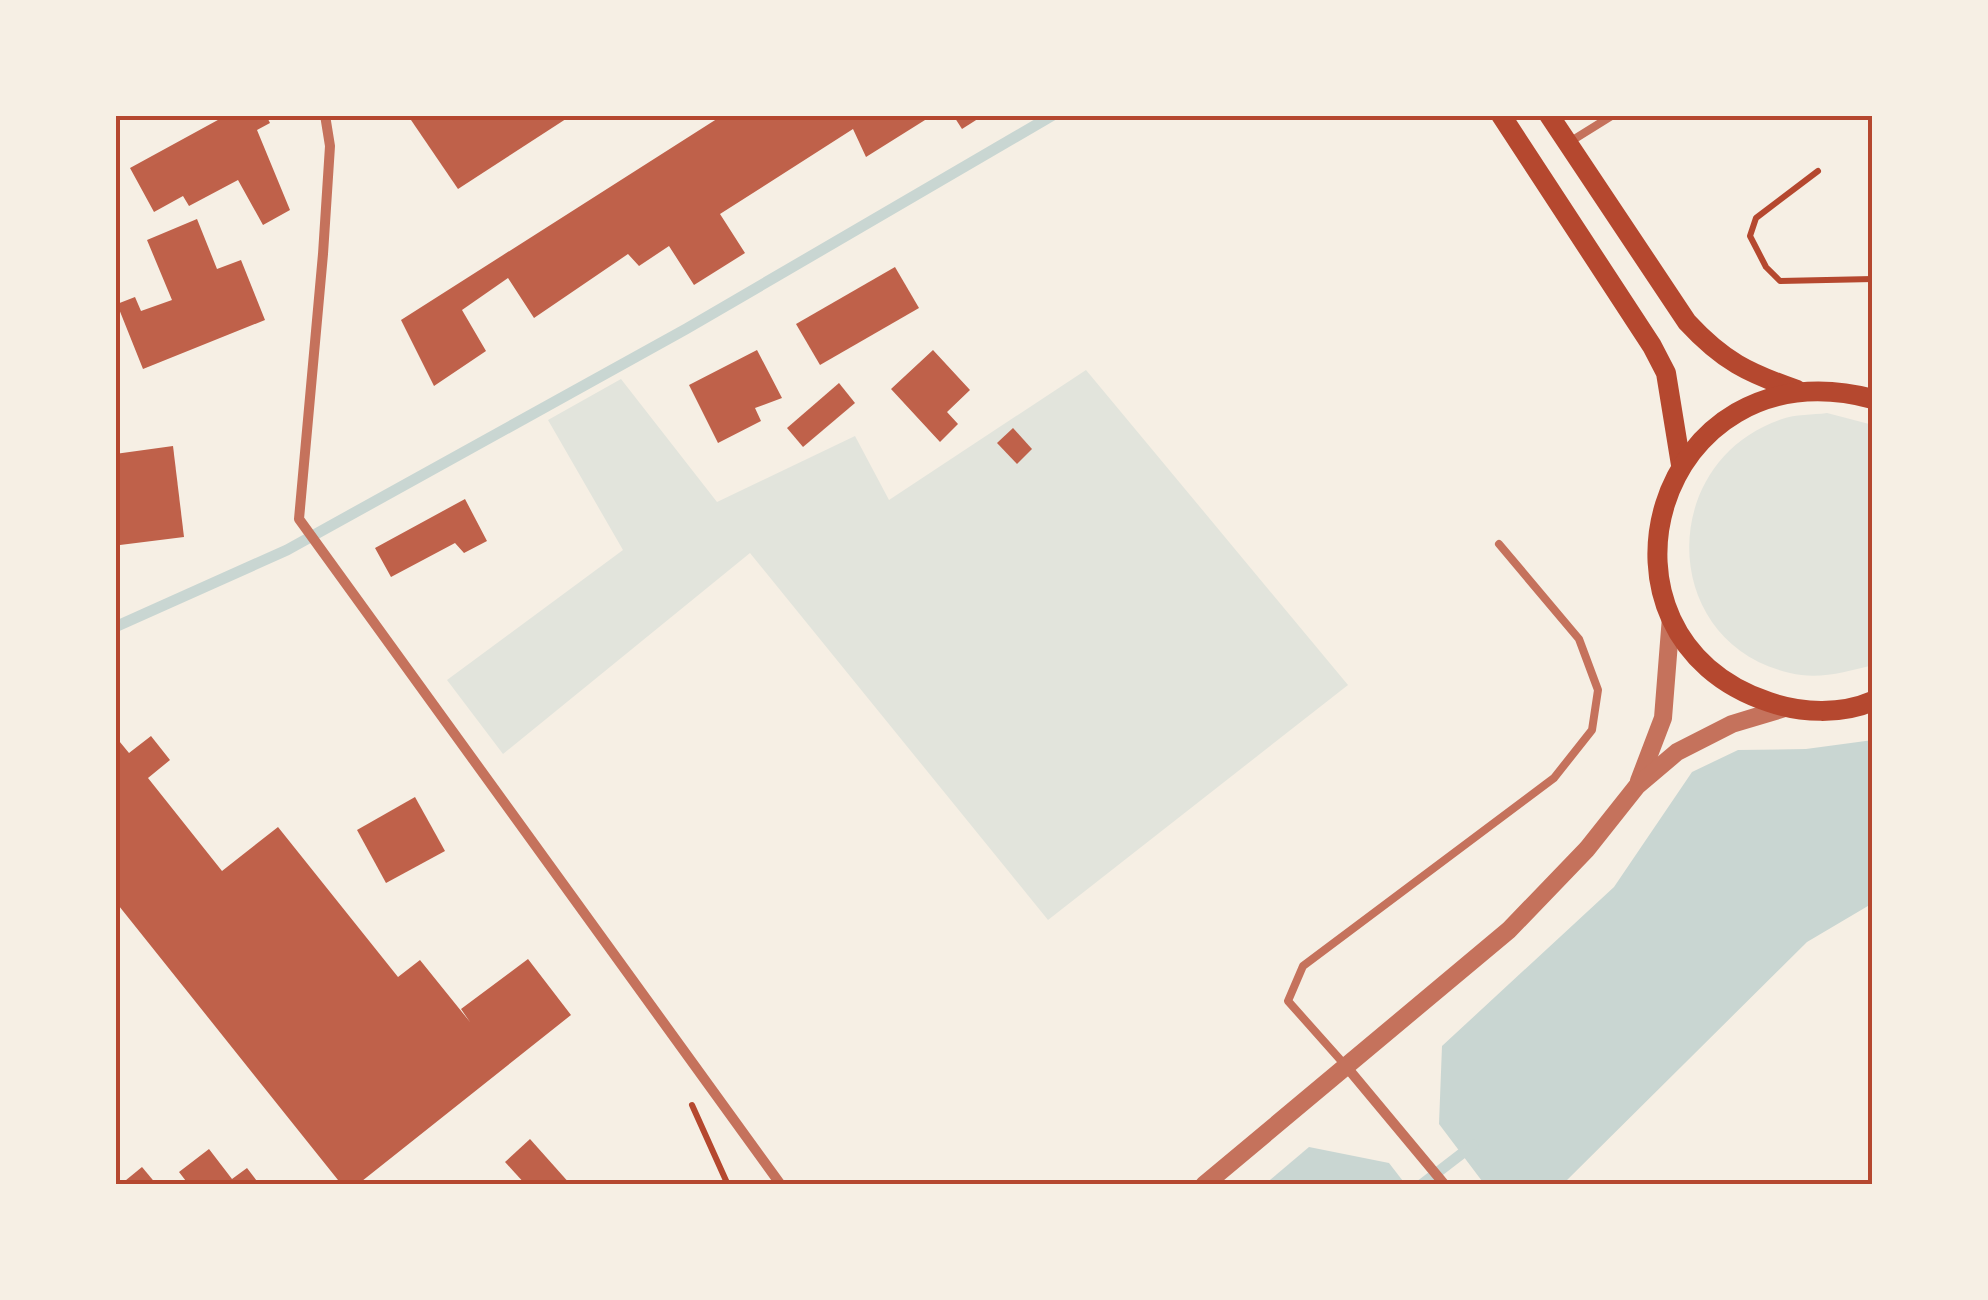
<svg xmlns="http://www.w3.org/2000/svg" width="1988" height="1300" font-family="Helvetica,sans-serif">
	<style>
		.green { fill: #e2e4dc }
		.water { fill: #c9d6d2 }
		.lines { fill: none; stroke-linecap: round; stroke-linejoin: round }
		.stream { stroke: #c9d6d2; stroke-width: 11 }
		.building { fill: #bf614a }
		.path { stroke: #b5482f; stroke-width: 6 }
		.service { stroke: #c5725c; stroke-width: 8 }
		.minor { stroke: #c5725c; stroke-width: 10 }
		.tertiary { stroke: #c5725c; stroke-width: 18 }
		.secondary { stroke: #b5482f; stroke-width: 20 }
		.neatline { fill: none; stroke: #b5482f; stroke-width: 4 }
	</style>
	<rect width="100%" height="100%" fill="#f6efe4"/>
	<g class="green">
		<path d="M1086,370L1348,685L1048,920L750,553L503,754L447,680L623,550L548,420L621,379L717,502L855,436L889,500Z"/>
		<path d="M1827,413L1873,425V665C1846,672 1818,680 1790,673C1658,643 1656,461 1782,419C1795,414 1813,415 1827,413Z"/>
	</g>
	<g class="water">
		<path d="M1873,740V903L1807,942L1562,1185H1485L1439,1124L1442,1046L1614,887L1692,772L1738,750L1806,749Z"/>
		<path d="M1309,1147L1389,1163L1406,1185H1264Z"/>
	</g>
	<g class="lines">
		<g class="stream">
			<path d="M115,627L287,550L686,329L1053,115"/>
			<path d="M1421,1185L1473,1145"/>
		</g>
	</g>
	<g class="building">
		<path d="M227,115H266L270,123L257,130L290,210L263,225L238,180L189,206L183,196L154,212L130,168Z"/>
		<path d="M418,115H572L458,189L411,120Z"/>
		<path d="M723,115H933L866,157L853,129L720,214L745,253L694,285L669,246L639,266L628,254L534,318L508,278L462,310L486,351L434,386L401,320Z"/>
		<path d="M953,115H984L962,129Z"/>
		<path d="M197,219L217,269L241,260L265,320L143,369L117,304L135,297L141,311L172,300L147,240Z"/>
		<path d="M895,267L919,308L820,365L796,324Z"/>
		<path d="M757,350L782,398L755,408L761,421L718,443L689,385Z"/>
		<path d="M933,350L970,390L947,412L958,424L940,442L891,389Z"/>
		<path d="M839,383L855,403L803,447L787,428Z"/>
		<path d="M1013,428L1032,449L1017,464L997,443Z"/>
		<path d="M173,446L184,537L120,545L115,454Z"/>
		<path d="M465,499L487,541L464,553L455,543L391,577L375,548Z"/>
		<path d="M115,736L129,753L151,736L170,760L148,778L222,871L278,827L398,977L420,960L470,1022L461,1009L528,959L571,1015L357,1185H342L115,901Z"/>
		<path d="M415,797L445,851L386,883L357,830Z"/>
		<path d="M530,1139L571,1185H526L505,1162Z"/>
		<path d="M209,1149L232,1179L247,1168L260,1185H189L179,1172Z"/>
		<path d="M142,1167L157,1185H120Z"/>
	</g>
	<g class="lines">
		<g class="path">
			<path d="M1818,171L1756,218L1750,236L1766,267L1780,281L1873,279"/>
			<path d="M692,1105L728,1185"/>
		</g>
		<g class="service">
			<path d="M1568,143L1613,115"/>
			<path d="M1345,1065L1288,1001L1303,966L1554,778L1592,730L1598,690L1579,639L1499,544"/>
		</g>
		<g class="minor">
			<path d="M325,115L330,146L323,254L299,519L781,1185"/>
			<path d="M1345,1065L1445,1185"/>
		</g>
		<g class="tertiary">
			<path d="M1639,781L1663,718L1671,617"/>
			<path d="M1204,1185L1509,930L1587,849L1637,786L1677,752L1732,724L1785,708"/>
		</g>
		<g class="secondary">
			<path d="M1501,115L1652,346L1666,373L1681,465"/>
			<path d="M1549,115L1687,322C1723,361 1748,373 1797,390"/>
			<path d="M1873,399C1654,341 1572,637 1769,702C1801,713 1841,715 1873,701"/>
		</g>
	</g>
	<rect width="1988" height="1300" fill="none" stroke="#f6efe4" stroke-width="235"/>
	<rect x="118" y="118" width="1752" height="1064" class="neatline"/>
</svg>
